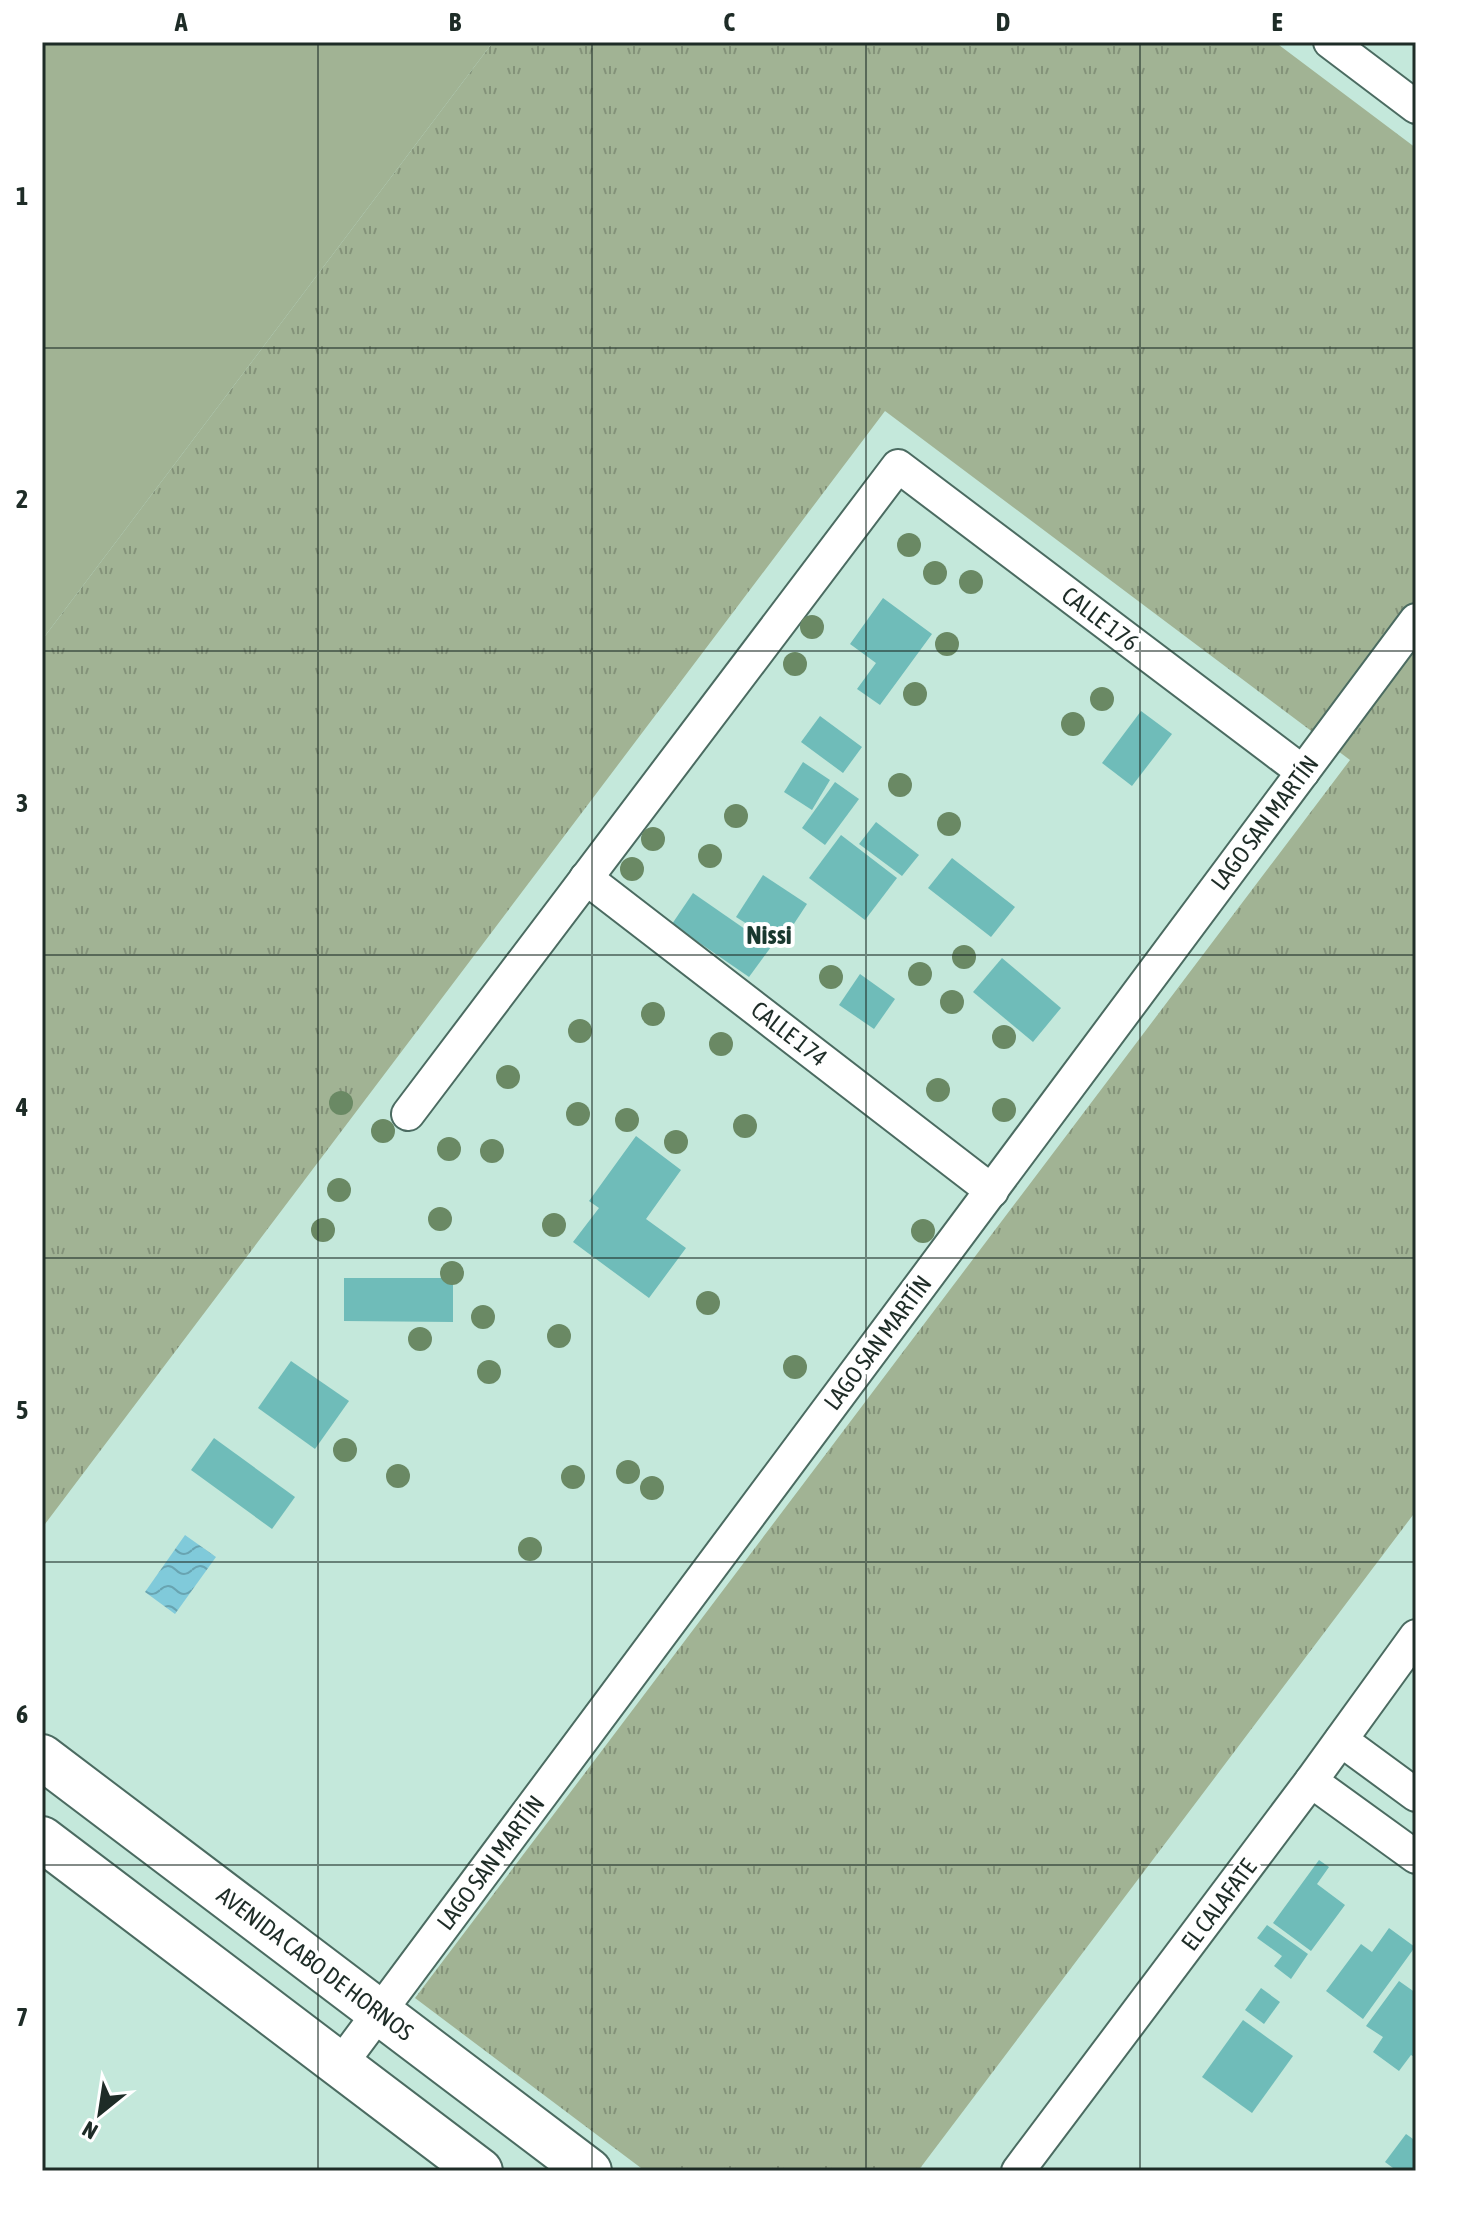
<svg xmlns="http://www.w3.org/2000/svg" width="1458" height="2213" viewBox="0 0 1458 2213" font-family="'Asap Condensed',sans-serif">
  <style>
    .grass { fill: url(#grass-tufts) }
    .park { fill: #a1b394 }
    .water { fill: url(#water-waves) }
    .building { fill: #6fbcb9 }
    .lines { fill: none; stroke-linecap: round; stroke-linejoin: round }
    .street-casing { stroke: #4b6b61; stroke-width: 36 }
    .primary-casing { stroke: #4b6b61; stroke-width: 48 }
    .street { stroke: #fff; stroke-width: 32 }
    .primary { stroke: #fff; stroke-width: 44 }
    .tree { fill: #6a8964 }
    .grid { fill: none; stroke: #1e2c27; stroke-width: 2; stroke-opacity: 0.55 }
    .labels { text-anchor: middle; stroke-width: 8; stroke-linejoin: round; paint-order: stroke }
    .street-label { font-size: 24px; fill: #1e2c27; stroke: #fff }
    .neighbourhood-label { font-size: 26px; font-weight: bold; fill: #19382f; stroke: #fff }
    .neatline { fill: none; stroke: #1e2c27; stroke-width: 3 }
    .grid-label { font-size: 26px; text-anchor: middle; font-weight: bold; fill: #1e2c27 }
  </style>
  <defs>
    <pattern id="grass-tufts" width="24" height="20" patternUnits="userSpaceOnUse" patternTransform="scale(2)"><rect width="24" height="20" fill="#a1b394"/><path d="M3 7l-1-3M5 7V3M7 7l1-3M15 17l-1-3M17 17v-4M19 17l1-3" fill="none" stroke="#839279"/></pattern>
    <pattern id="water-waves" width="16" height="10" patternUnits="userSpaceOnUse" patternTransform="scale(2)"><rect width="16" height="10" fill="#80cada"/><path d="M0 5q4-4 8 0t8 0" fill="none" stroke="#68a4b1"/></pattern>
  </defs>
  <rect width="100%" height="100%" fill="#c4e8db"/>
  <!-- grass -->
  <path class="grass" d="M493 42H1275L1416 148V1511L918 2171H645L415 1998 1350 760 885 411 42 1528V640Z"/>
  <!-- park -->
  <path class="park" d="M42 42H493L42 640Z"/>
  <!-- water -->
  <path class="water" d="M185 1535 216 1557 175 1614 145 1592Z"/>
  <!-- building -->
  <g class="building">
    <path d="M883 598 932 634 880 705 857 689 876 663 850 644Z"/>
    <path d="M1141 711 1172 734 1132 786 1102 763Z"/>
    <path d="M820 716 862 747 843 773 801 742Z"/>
    <path d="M803 762 830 780 812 810 784 792Z"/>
    <path d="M835 782 859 799 825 845 802 828Z"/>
    <path d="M876 822 919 855 902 876 859 844Z"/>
    <path d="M841 835 897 878 865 920 809 878Z"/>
    <path d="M952 858 1015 907 991 937 928 888Z"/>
    <path d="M763 875 807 904 780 945 736 917Z"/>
    <path d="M693 893 771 947 749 977 672 924Z"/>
    <path d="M1002 958 1061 1008 1033 1042 973 992Z"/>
    <path d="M860 974 895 999 874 1029 839 1005Z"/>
    <path d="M636 1136 681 1170 646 1219 686 1248 649 1298 573 1242 599 1208 589 1201Z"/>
    <path d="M344 1278H453V1322L344 1321Z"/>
    <path d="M291 1361 349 1401 315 1449 258 1408Z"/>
    <path d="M214 1438 295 1497 272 1529 191 1470Z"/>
    <path d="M1319 1860 1329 1867 1317 1884 1345 1905 1311 1951 1273 1923Z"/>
    <path d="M1267 1925 1308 1954 1291 1979 1274 1966 1282 1956 1257 1938Z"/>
    <path d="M1389 1928 1415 1947 1363 2019 1326 1991 1361 1944 1372 1952Z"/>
    <path d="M1399 1981 1416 1993V2058L1411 2055 1399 2071 1373 2052 1383 2037 1366 2026Z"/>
    <path d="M1261 1988 1280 2002 1264 2024 1245 2010Z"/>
    <path d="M1243 2020 1293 2056 1252 2113 1202 2077Z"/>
    <path d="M1406 2134 1416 2141V2171H1397L1385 2162Z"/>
  </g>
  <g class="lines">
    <!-- street casing -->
    <g class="street-casing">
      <g id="street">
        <path d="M1330 42 1416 107"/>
        <path d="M586 878 992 1191"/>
        <path d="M408 1114 898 466 1303 772"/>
        <path d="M1341 1740 1416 1795"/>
        <path d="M1311 1781 1416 1857"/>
        <path d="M340 2065 1416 620"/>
        <path d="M1018 2171 1311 1781 1416 1636"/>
      </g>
    </g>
    <!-- primary casing -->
    <g class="primary-casing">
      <g id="primary">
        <path d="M42 1757 589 2171"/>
        <path d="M42 1839 480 2171"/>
      </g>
    </g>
    <!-- street -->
    <use href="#street" class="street"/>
    <!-- primary -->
    <use href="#primary" class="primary"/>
  </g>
  <!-- trees -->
  <g class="tree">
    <circle cx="909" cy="545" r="12"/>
    <circle cx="935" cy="573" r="12"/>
    <circle cx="971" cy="582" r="12"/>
    <circle cx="812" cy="627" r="12"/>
    <circle cx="947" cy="644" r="12"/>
    <circle cx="795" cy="664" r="12"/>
    <circle cx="915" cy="694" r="12"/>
    <circle cx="1102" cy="699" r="12"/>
    <circle cx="1073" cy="724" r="12"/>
    <circle cx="900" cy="785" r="12"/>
    <circle cx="736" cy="816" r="12"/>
    <circle cx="949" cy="824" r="12"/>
    <circle cx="653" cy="839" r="12"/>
    <circle cx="710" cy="856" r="12"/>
    <circle cx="632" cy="869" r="12"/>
    <circle cx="964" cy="957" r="12"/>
    <circle cx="920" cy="974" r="12"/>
    <circle cx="831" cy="977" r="12"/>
    <circle cx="952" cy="1002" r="12"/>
    <circle cx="653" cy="1014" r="12"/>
    <circle cx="580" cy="1031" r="12"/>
    <circle cx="1004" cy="1037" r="12"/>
    <circle cx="721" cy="1044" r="12"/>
    <circle cx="508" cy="1077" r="12"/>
    <circle cx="938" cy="1090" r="12"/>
    <circle cx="341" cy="1103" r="12"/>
    <circle cx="1004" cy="1110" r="12"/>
    <circle cx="578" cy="1114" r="12"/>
    <circle cx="627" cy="1120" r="12"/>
    <circle cx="745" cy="1126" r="12"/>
    <circle cx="383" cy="1131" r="12"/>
    <circle cx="676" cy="1142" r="12"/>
    <circle cx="449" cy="1149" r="12"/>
    <circle cx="492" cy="1151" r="12"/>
    <circle cx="339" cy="1190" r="12"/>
    <circle cx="440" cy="1219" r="12"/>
    <circle cx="554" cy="1225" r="12"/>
    <circle cx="323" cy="1230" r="12"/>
    <circle cx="923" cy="1231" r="12"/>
    <circle cx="452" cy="1273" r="12"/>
    <circle cx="708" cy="1303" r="12"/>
    <circle cx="483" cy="1317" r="12"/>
    <circle cx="559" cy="1336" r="12"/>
    <circle cx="420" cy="1339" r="12"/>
    <circle cx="795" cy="1367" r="12"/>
    <circle cx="489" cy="1372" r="12"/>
    <circle cx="345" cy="1450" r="12"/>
    <circle cx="628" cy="1472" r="12"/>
    <circle cx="398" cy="1476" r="12"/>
    <circle cx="573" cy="1477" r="12"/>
    <circle cx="652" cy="1488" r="12"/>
    <circle cx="530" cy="1549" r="12"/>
  </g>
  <!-- grid -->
  <path class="grid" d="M318 42V2171M592 42V2171M866 42V2171M1140 42V2171M42 348H1416M42 651H1416M42 955H1416M42 1258H1416M42 1562H1416M42 1865H1416"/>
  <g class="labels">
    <!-- street labels -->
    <g class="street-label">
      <text transform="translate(1100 619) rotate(37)" y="8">CALLE 176</text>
      <text transform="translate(1265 823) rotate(-53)" y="8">LAGO SAN MARTÍN</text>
      <text transform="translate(789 1034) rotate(38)" y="8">CALLE 174</text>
      <text transform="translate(878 1343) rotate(-53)" y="8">LAGO SAN MARTÍN</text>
      <text transform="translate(491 1863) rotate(-53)" y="8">LAGO SAN MARTÍN</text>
      <text transform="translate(1219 1905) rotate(-53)" y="8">EL CALAFATE</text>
      <text transform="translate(315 1964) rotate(37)" y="8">AVENIDA CABO DE HORNOS</text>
    </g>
    <!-- neighbourhood labels -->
    <g class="neighbourhood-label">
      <text x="769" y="944">Nissi</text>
    </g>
  </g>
  <!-- border -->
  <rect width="1458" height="2213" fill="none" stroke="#ffffff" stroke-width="88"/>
  <!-- north arrow -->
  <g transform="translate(100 2113) rotate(210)" stroke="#ffffff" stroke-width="6" paint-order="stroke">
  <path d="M0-6L14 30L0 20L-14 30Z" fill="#1e2c27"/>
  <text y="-12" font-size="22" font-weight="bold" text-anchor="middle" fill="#1e2c27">N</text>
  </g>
  <rect x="44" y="44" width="1370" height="2125" class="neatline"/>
  <g class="grid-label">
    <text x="181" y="31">A</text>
    <text x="455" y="31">B</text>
    <text x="729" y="31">C</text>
    <text x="1003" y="31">D</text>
    <text x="1277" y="31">E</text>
    <text x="22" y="205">1</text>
    <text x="22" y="508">2</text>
    <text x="22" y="812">3</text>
    <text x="22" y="1116">4</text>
    <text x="22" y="1419">5</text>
    <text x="22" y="1723">6</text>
    <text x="22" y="2026">7</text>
  </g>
</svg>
